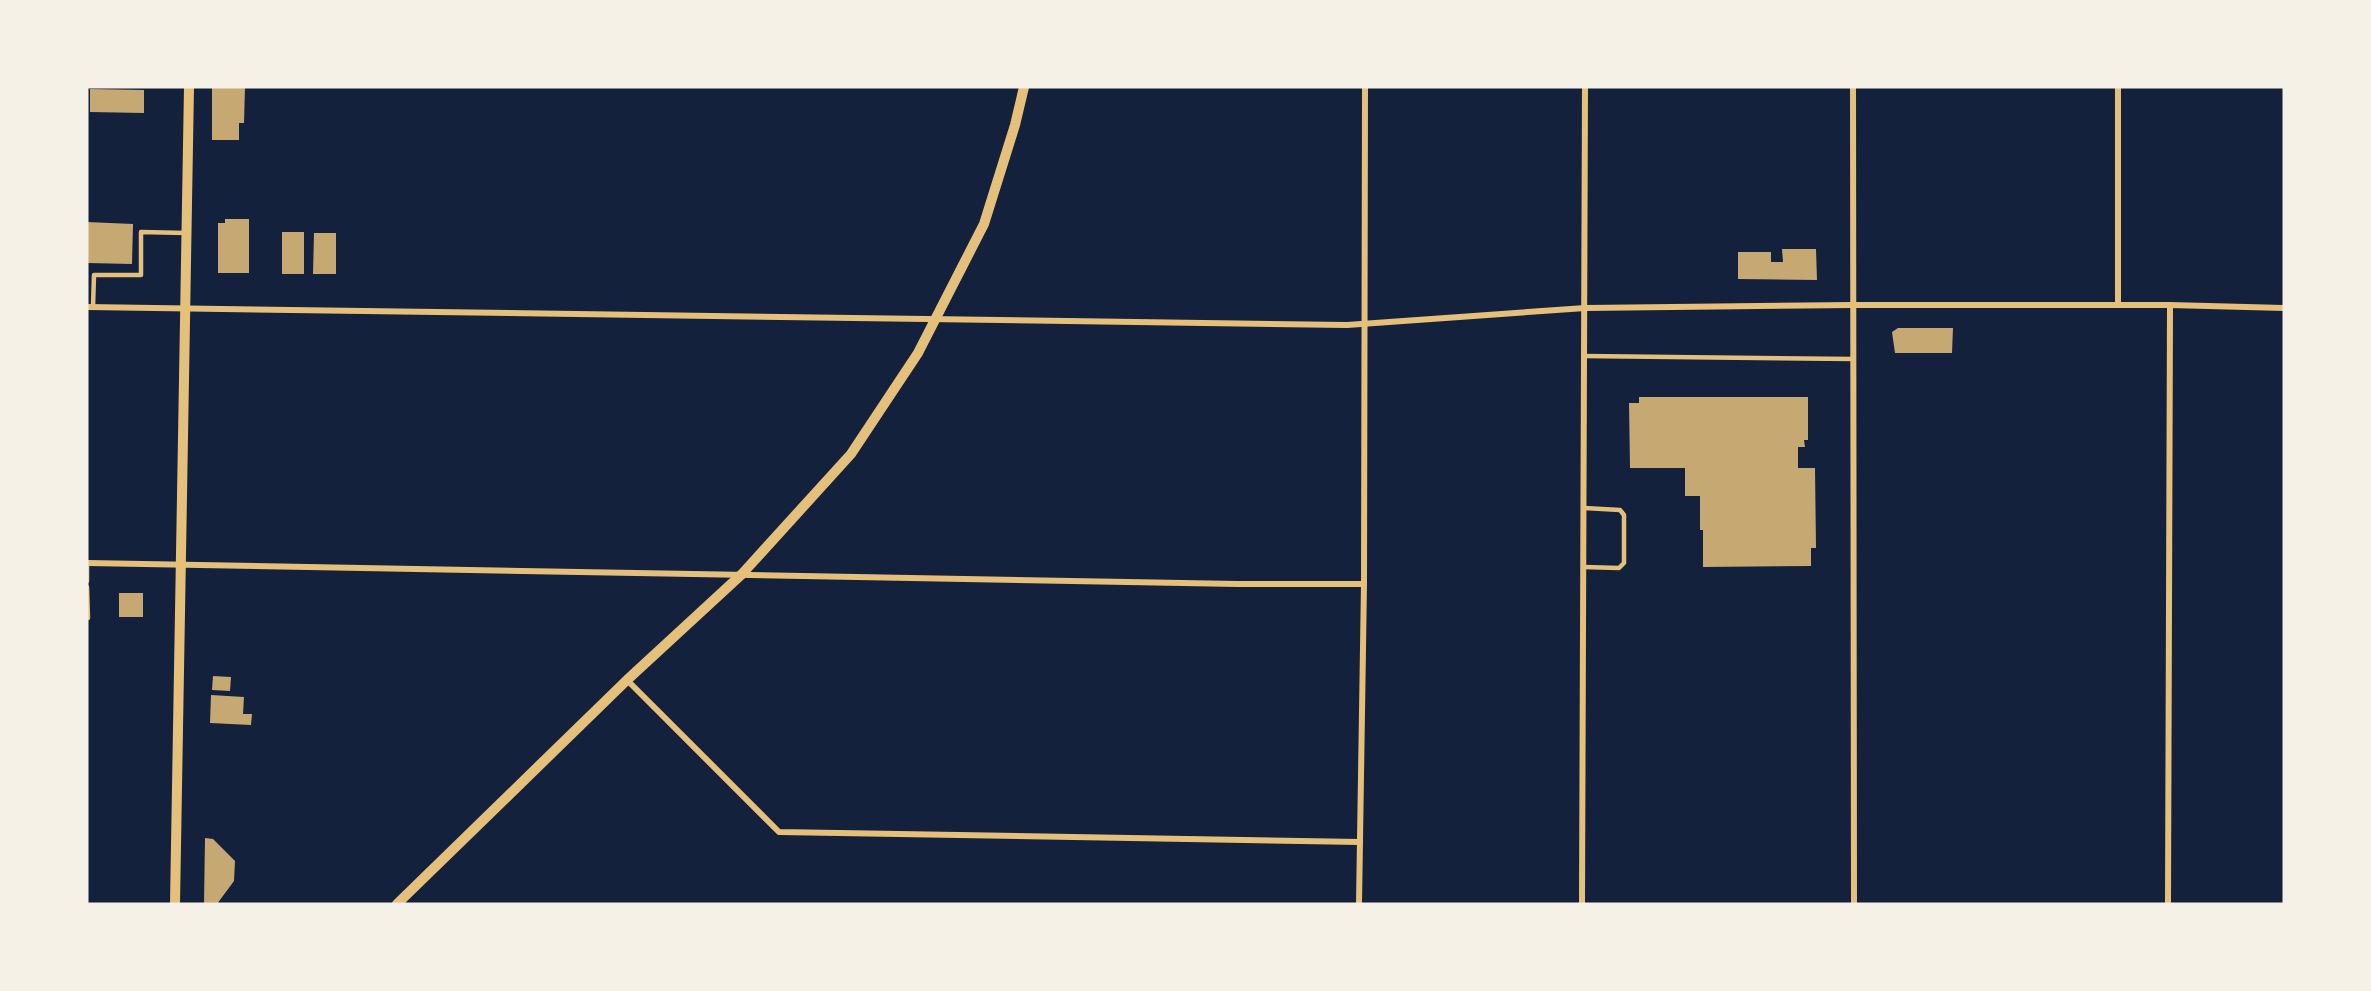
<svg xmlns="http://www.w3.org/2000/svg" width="2371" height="991" viewBox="0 0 2371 991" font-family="'Open Sans',sans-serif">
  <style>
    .building { fill: #c6a872 }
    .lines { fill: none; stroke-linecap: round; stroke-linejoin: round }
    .service { stroke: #e5c07b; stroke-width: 4.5 }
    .minor { stroke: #e5c07b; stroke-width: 6 }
    .tertiary { stroke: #e5c07b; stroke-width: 10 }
  </style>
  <rect width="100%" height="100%" fill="#14213d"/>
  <!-- building -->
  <g class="building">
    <path d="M212 87H245L244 123H239V140H212Z"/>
    <path d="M90 89 144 90V113L90 112Z"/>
    <path d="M225 219H249V273H218V223H225Z"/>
    <path d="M87 222 133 224 132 264 87 263Z"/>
    <rect x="282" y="232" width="22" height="42"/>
    <path d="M314 233H336V274H313Z"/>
    <path d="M1782 249H1816L1817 280 1738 279V252H1771V262H1783Z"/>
    <path d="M1898 328H1953L1952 353H1895L1892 332Z"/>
    <path d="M1639 397H1808V440H1804L1805 447H1798V468H1815L1816 548H1811V566L1703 567V530H1700V496H1685V468H1630L1629 403H1639Z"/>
    <rect x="119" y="593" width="24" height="24"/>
    <path d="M213 676 231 677 230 691 212 690Z"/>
    <path d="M211 695 244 697 243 714H252L251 725 210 723Z"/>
    <path d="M205 838 213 839 235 861 234 881 217 904H204Z"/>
  </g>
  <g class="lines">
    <!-- service -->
    <g class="service">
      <path d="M93 307 94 275H141V232L186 233"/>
      <path d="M1584 356 1853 359"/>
      <path d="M1584 567 1619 568 1624 563V515L1620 510 1584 508"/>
      <path d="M87 581V563"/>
      <path d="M87 587 88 618"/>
    </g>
    <!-- minor -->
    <g class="minor">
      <path d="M1853 87 1854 904"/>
      <path d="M2118 305V87"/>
      <path d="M87 307 1347 325 1585 308 1853 305H2170L2284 308"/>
      <path d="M87 563 1238 584H1364"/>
      <path d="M627 680 779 832 1360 842"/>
      <path d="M1359 904 1364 584 1365 87"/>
      <path d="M1582 904 1585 87"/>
      <path d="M2168 904 2170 305"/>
    </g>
    <!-- tertiary -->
    <g class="tertiary">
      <path d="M175 904 189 87"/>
      <path d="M397 904 627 680 742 574 851 454 918 353 984 224 1015 125 1024 87"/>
    </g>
  </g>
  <!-- border -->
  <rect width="2371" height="991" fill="none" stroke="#f6f1e7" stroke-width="177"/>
</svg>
